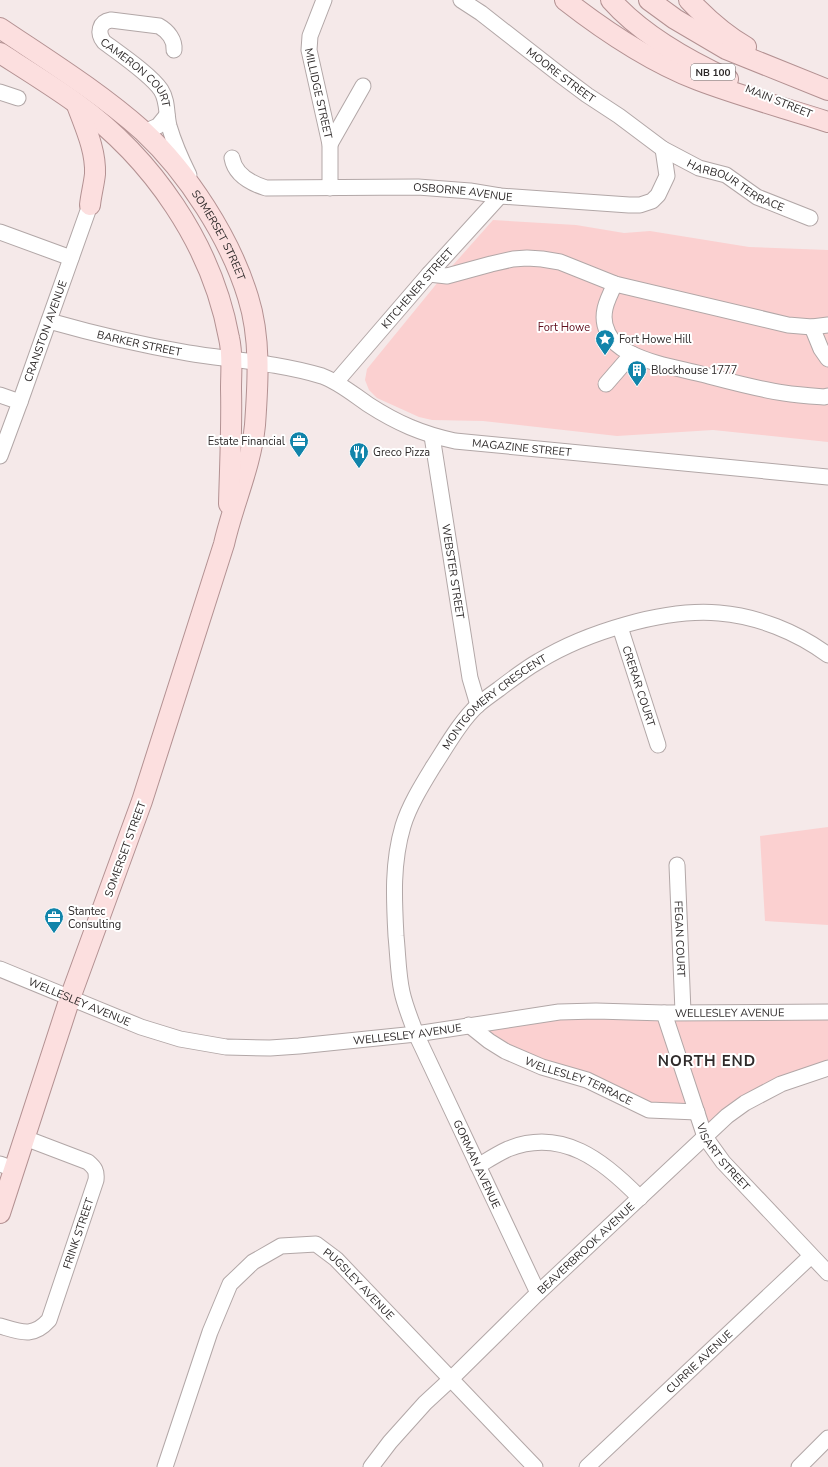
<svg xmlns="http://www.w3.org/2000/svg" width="828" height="1467" viewBox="0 0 828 1467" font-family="'Nunito Sans',sans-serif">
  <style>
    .green { fill: #fbd0d0 }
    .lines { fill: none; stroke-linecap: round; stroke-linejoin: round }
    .minor-casing { stroke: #b2a7a7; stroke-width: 17 }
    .major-casing { stroke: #b39192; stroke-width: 22 }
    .minor { stroke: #fff; stroke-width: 15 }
    .major { stroke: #fcdfdf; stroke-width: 20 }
    .labels { text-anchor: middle; stroke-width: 4; stroke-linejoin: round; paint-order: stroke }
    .shield { fill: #fff; stroke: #6d6a6a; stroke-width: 1 }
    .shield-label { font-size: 10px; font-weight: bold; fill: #2e2a2a }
    .street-label { font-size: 11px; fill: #2e2a2a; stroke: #fff }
    .park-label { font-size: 11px; fill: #600d1c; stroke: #fff }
    .poi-label { font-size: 11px; fill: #2e2a2a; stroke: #fff; text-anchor: start }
    .district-label { font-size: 15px; font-weight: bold; letter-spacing: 1px; fill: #2e2a2a; stroke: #fff }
  </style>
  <rect width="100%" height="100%" fill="#f5e9e9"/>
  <!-- green -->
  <g class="green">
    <path d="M493 220 576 225 624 233 650 231 749 247 828 250V442L713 430 617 436 483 421 432 420 419 417 377 398 369 390 365 380 367 369 438 282Z"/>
    <path d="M828 827V925L765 921 760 836Z"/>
    <path d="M559 1012H828V1068L781 1084 705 1137 697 1112H670L542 1067 469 1025Z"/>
  </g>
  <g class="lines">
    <!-- minor casing -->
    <g class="minor-casing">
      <g id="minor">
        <path id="s1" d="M324 0 310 36 309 50 330 144V188"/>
        <path id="s2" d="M461 0 481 13 559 74 587 95 619 116 663 149 699 168 726 175 757 197 810 218"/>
        <path id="s3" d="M174 50C175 40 168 31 159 26L111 20C99 22 97 33 104 42 120 54 151 75 161 90 168 101 166 114 169 126 174 143 181 159 189 175"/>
        <path d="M0 92 18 98"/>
        <path d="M144 132 158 126 167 115"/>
        <path d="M330 144 363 86"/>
        <path id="s4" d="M232 158C235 175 250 183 266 188L418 187 470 191 500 196 629 205H640L652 201 658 195 667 176 663 149"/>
        <path d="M0 232 71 258"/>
        <path d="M429 274 447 276 491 264 513 259 527 258 542 259 560 262 615 284 788 325 812 327 828 325"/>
        <path d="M615 284C607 300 599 316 608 333 612 342 622 349 630 353 652 364 677 368 701 374 728 381 756 389 784 393 797 395 811 396 824 397L828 396"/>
        <path id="s5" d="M49 321C95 334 141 345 188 353 232 360 279 363 322 376 339 382 354 395 369 405 397 423 422 434 455 441L828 477"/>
        <path d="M812 327 821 349 828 359"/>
        <path id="s6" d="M336 382 429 274 500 196"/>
        <path d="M606 384 632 354"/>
        <path d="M0 395 20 402"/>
        <path id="s7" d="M432 436 470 678 478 705"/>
        <path id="s8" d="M0 456 20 402 90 205"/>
        <path id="s9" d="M620 627 658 745"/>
        <path id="s10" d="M677 865 683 1012"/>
        <path id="s11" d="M0 969 141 1027 180 1039 226 1047 270 1048 299 1046 416 1034 559 1012 596 1011 664 1013 828 1012"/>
        <path id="s12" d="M664 1013 705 1137 723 1162 828 1273"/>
        <path id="s13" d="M469 1025 489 1041 505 1051 542 1067 587 1080 649 1110 697 1112"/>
        <path d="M0 1164 14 1169"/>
        <path d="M478 1166C488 1160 497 1154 508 1149 562 1127 604 1161 640 1198"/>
        <path id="s14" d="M538 1293 416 1034C411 1020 405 1006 402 992 398 974 398 955 396 936 394 899 392 863 403 826 409 806 422 785 433 767 446 747 461 720 479 704 485 699 492 694 499 689 512 679 525 669 539 661 585 633 664 608 719 613 757 616 797 632 828 655"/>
        <path id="s15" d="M0 1326C21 1332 33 1338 49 1320L96 1180C97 1171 95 1168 88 1162L25 1138"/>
        <path id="s16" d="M165 1467 210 1332 230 1284 253 1262 281 1246 316 1244 336 1259 535 1467"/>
        <path id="s17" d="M371 1467 390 1442 425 1403 451 1379 538 1293 727 1116 745 1103 781 1084 828 1068"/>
        <path id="s18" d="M587 1467 811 1256"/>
        <path d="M799 1467 828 1438"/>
      </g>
    </g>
    <!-- major casing -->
    <g class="major-casing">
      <g id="major">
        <path d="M565 0C606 32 649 61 698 80 740 96 785 108 828 122"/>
        <path d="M611 0C641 34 687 60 728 79"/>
        <path d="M649 0 675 19 726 49 828 90"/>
        <path d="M689 0C706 18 725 35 746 47"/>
        <path id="s19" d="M0 28C49 61 99 92 143 131 188 173 230 238 248 297 261 338 258 383 255 425 251 466 233 504 224 544L142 801 70 998 0 1213"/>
        <path d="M0 53C25 69 51 85 76 103 152 158 212 244 229 338 233 354 231 372 231 389 232 427 230 465 229 504"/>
        <path d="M77 105C85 127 96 150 95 174 94 184 91 195 90 205"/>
      </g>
    </g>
    <!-- minor -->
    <use href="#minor" class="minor"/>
    <!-- major -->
    <use href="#major" class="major"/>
  </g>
  <!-- icons -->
  <defs>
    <g id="sight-pin" transform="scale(1)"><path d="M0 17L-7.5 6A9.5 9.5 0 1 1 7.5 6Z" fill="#1184aa" stroke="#fff"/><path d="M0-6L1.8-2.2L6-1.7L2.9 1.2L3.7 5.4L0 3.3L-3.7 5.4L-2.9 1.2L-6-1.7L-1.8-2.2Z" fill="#fff"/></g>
    <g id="building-pin" transform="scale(1)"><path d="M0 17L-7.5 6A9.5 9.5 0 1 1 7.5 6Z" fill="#1184aa" stroke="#fff"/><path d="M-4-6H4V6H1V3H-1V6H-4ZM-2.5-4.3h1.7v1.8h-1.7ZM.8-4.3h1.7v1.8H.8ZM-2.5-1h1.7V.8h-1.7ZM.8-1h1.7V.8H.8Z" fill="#fff"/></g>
    <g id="office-pin" transform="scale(1)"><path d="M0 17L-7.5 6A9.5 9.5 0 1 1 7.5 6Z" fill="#1184aa" stroke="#fff"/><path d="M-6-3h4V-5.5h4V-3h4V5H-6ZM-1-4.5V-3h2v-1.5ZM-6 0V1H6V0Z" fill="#fff"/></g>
    <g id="restaurant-pin" transform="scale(1)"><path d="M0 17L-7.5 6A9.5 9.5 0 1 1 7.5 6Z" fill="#1184aa" stroke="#fff"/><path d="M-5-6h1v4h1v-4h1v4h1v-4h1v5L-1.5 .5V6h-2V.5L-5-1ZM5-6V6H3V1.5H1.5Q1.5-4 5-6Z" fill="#fff"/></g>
  </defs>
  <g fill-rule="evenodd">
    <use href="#sight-pin" x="605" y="339"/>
    <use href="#building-pin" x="637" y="370"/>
    <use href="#office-pin" x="299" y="441"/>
    <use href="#restaurant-pin" x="359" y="452"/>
    <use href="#office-pin" x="54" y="917"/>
  </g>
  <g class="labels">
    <!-- shield labels -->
    <rect class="shield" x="691" y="64" width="44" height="16" rx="3"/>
    <g class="shield-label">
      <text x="713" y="76">NB 100</text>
    </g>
    <!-- street labels -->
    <g class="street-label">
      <text dy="4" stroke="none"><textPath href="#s3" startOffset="152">CAMERON COURT</textPath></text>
      <text dy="4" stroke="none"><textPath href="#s2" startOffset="125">MOORE STREET</textPath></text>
      <text dy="4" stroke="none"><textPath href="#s1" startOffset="97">MILLIDGE STREET</textPath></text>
      <text transform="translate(779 101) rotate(22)" y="4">MAIN STREET</text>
      <text dy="4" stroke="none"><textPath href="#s2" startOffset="333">HARBOUR TERRACE</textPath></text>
      <text dy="4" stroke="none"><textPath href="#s4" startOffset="245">OSBORNE AVENUE</textPath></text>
      <text dy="4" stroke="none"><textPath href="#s19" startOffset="306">SOMERSET STREET</textPath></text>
      <text dy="4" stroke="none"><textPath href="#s6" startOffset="124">KITCHENER STREET</textPath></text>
      <text dy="4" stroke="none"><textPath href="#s8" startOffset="133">CRANSTON AVENUE</textPath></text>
      <text dy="4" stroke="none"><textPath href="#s5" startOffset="93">BARKER STREET</textPath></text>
      <text dy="4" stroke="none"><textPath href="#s5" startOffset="495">MAGAZINE STREET</textPath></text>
      <text dy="4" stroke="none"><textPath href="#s7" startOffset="137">WEBSTER STREET</textPath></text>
      <text dy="4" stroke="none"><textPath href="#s9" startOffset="62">CRERAR COURT</textPath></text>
      <text dy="4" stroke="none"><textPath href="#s14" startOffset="655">MONTGOMERY CRESCENT</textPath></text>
      <text transform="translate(125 849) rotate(-70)" y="4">SOMERSET STREET</text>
      <text dy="4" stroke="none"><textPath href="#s10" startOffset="74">FEGAN COURT</textPath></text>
      <text dy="4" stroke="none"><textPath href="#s11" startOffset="86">WELLESLEY AVENUE</textPath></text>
      <text dy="4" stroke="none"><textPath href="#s11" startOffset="746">WELLESLEY AVENUE</textPath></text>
      <text dy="4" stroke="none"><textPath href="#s11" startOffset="422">WELLESLEY AVENUE</textPath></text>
      <text dy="4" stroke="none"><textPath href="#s13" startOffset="124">WELLESLEY TERRACE</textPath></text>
      <text dy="4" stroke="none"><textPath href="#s12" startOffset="157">VISART STREET</textPath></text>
      <text transform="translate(477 1164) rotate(65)" y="4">GORMAN AVENUE</text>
      <text dy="4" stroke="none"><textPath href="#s15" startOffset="145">FRINK STREET</textPath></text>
      <text dy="4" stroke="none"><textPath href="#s17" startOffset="307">BEAVERBROOK AVENUE</textPath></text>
      <text dy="4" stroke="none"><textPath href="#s16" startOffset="352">PUGSLEY AVENUE</textPath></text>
      <text dy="4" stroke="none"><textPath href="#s18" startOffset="154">CURRIE AVENUE</textPath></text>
    </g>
    <!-- park labels -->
    <g class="park-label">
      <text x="564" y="331">Fort Howe</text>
    </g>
    <!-- poi labels -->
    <g class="poi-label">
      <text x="619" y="343">Fort Howe Hill</text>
      <text x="651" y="374">Blockhouse 1777</text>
      <text x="285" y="445" text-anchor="end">Estate Financial</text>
      <text x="373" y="456">Greco Pizza</text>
      <text x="68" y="915">Stantec<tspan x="68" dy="13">Consulting</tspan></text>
    </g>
    <!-- district labels -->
    <g class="district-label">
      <text x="707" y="1066">NORTH END</text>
    </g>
  </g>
</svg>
